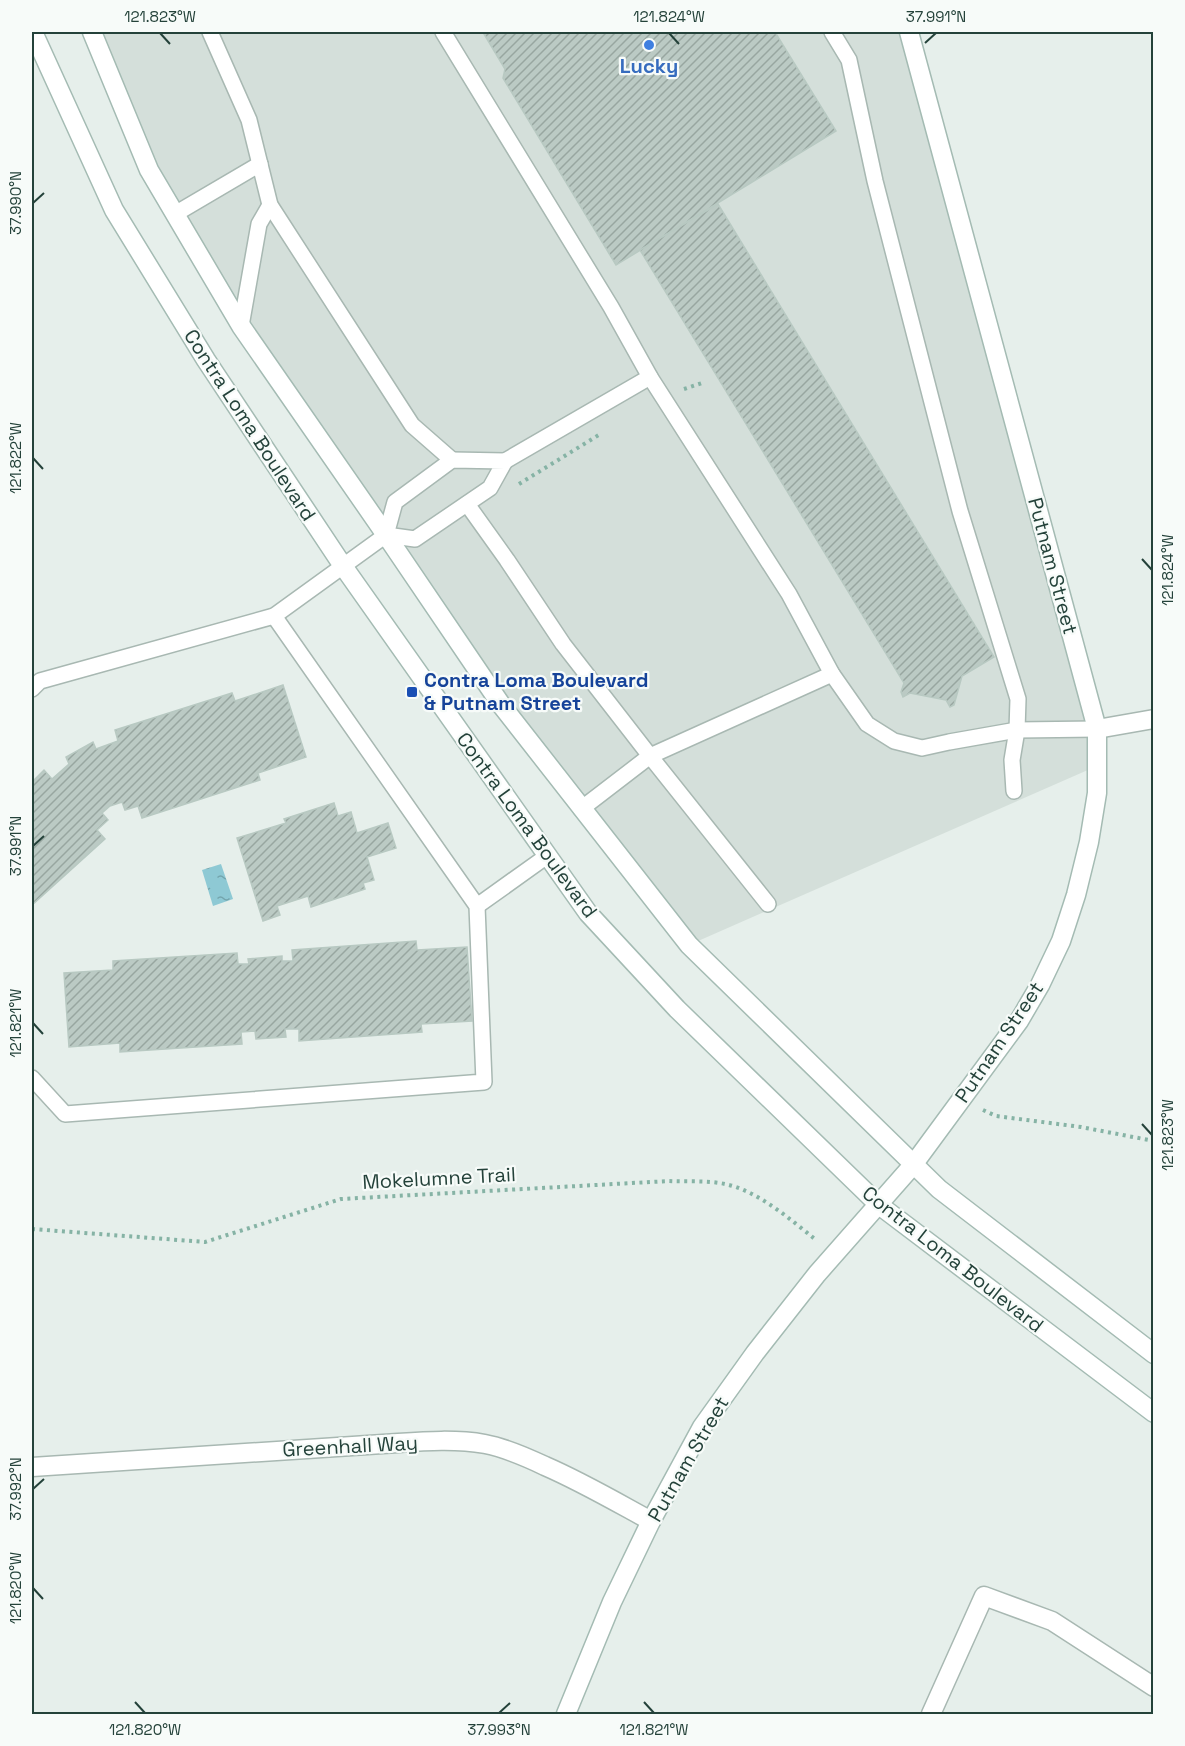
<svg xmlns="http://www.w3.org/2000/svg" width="1185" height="1746" viewBox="0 0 1185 1746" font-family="'Space Grotesk',sans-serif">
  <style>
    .built { fill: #d4dfda }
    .water { fill: url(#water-ripples) }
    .building { fill: url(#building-hatch); stroke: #b8c9c2; stroke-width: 1.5 }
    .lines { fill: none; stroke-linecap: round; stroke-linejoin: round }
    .lane-casing { stroke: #a8b8b2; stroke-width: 18 }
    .street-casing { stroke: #a8b8b2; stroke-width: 21 }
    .secondary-casing { stroke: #a4bbb3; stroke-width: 21 }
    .path { stroke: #86b3a5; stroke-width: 4; stroke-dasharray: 3 4.5; stroke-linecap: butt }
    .lane { stroke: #fff; stroke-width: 15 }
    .street { stroke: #fff; stroke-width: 18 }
    .secondary { stroke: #fff; stroke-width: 18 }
    .ticks { fill: none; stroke: #24423a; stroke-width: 2 }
    .shop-dot { fill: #3f7fe0; stroke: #f7fbf9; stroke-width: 2 }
    .transit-dot { fill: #1a4fb4; stroke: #f7fbf9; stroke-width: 2 }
    .labels { text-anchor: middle; stroke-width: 4.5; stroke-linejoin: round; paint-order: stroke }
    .shop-label { font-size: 20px; font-weight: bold; fill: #366cbe; stroke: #f7fbf9 }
    .street-label { font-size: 20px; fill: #24423a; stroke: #f7fbf9 }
    .transit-label { font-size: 20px; font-weight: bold; fill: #164399; stroke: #f7fbf9; text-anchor: start }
    .neatline { fill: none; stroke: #24423a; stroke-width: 2 }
    .ticks-label { font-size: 15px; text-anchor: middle; fill: #24423a }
  </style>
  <defs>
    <pattern id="water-ripples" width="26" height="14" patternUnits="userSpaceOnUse" patternTransform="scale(1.5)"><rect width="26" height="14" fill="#8ec9d4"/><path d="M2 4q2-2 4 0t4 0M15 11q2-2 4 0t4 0" fill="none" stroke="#74a5ad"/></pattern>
    <pattern id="building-hatch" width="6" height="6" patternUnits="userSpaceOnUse" patternTransform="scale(1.5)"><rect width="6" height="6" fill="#bbcac4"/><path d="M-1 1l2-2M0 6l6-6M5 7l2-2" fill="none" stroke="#98a6a0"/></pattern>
  </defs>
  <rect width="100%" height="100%" fill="#e6efeb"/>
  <!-- built -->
  <path class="built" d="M92 32H909L1097 729V766L689 945 602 836 241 326 145 160Z"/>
  <!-- water -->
  <path class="water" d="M221 864 233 899 213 906 202 870Z"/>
  <!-- building -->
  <g class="building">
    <path d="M489 32H775L836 131 616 265 503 78 505 69 484 34Z"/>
    <path d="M718 204 994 657 962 676 954 705 950 707 946 700 910 693 903 697 901 692 904 683 640 250Z"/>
    <path d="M283 685 306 757 258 773 260 780 142 818 138 806 125 810 122 802 110 806 102 813 108 820 97 830 105 839 32 905V782L44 770 52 779 69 764 66 757 93 742 96 749 118 741 115 730 232 693 235 701Z"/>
    <path d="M334 803 338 816 351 812 357 833 388 823 396 848 367 857 374 880 363 883 365 889 311 907 308 896 277 906 280 915 263 921 237 838 286 823 284 819Z"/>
    <path d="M416 941 417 950 467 947 472 1021 421 1024 422 1032 299 1041V1029H285L286 1037 256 1039 255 1031 241 1032 242 1044 120 1052V1043L69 1047 64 973 113 970V961L237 953 238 964H249L248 959 282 956V961H293L292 950Z"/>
  </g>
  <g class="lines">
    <!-- lane casing -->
    <g class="lane-casing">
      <g id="lane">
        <path d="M210 32 249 120 270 205 412 425 452 460"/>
        <path d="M443 32 611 307 650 377 789 594 832 674 867 724 894 741 922 748 949 742 1017 730 1097 729"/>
        <path d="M832 32 849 60 875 181 960 511 1018 699 1017 730 1012 760 1014 791"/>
        <path d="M175 214 260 164"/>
        <path d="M241 326 259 224 270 205"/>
        <path d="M505 461 650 377"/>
        <path d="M467 504 507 560 563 644 650 756 768 904"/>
        <path d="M32 689 40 681 274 616 386 535 395 502 452 460 505 461 490 488 415 539 386 535"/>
        <path d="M581 809 650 756 832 674"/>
        <path d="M477 906 547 856"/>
        <path d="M32 1078 65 1114 484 1082 477 906 274 616"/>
      </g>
    </g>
    <!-- street casing -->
    <g class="street-casing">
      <g id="street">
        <path d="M1097 729 1154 719"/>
        <path d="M32 1467 398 1443C427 1441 456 1439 485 1444 506 1448 526 1457 545 1466 582 1482 616 1502 651 1521"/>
        <path d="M931 1714 984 1596 1052 1621 1154 1687"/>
      </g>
    </g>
    <!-- secondary casing -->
    <g class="secondary-casing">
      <g id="secondary">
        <path d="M33 32 114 210 206 360 343 566 588 913 677 1009 879 1205 1154 1413"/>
        <path d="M92 32 149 170 241 326 386 535 502 706 689 945 939 1189 1154 1354"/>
        <path d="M566 1714 612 1602 651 1521 702 1427 755 1353 817 1274 913 1165 1019 1021 1040 985 1061 941 1076 895 1089 842 1097 793V729L909 32"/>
      </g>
    </g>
    <!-- path -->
    <g class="path">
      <path d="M684 389 705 382"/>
      <path d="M519 484 602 433"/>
      <path d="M983 1110 996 1116 1081 1127 1154 1141"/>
      <path d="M32 1229 205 1242 341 1199 669 1181C687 1182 707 1180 725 1184 758 1191 790 1219 816 1240"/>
    </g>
    <!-- lane -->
    <use href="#lane" class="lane"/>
    <!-- street -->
    <use href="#street" class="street"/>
    <!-- secondary -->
    <use href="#secondary" class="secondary"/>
  </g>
  <!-- ticks -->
  <path class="ticks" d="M160 33 170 44M669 33 679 44M925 43 936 33M33 203 44 193M33 458 43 469M1142 559 1152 570M33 846 44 836M33 1023 43 1034M1142 1124 1152 1135M33 1489 44 1479M33 1588 43 1599M135 1702 145 1713M644 1702 654 1713M499 1713 510 1703"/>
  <!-- markers -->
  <circle class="shop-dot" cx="649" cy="45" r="6"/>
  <rect class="transit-dot" x="406" y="686" width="12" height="12" rx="3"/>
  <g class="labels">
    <!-- shop labels -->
    <g class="shop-label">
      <text x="649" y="73">Lucky</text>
    </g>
    <!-- street labels -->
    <g class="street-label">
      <text transform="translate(250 425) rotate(57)" y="7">Contra Loma Boulevard</text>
      <text transform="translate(1053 566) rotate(75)" y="7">Putnam Street</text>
      <text transform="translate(527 825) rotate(54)" y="7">Contra Loma Boulevard</text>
      <text transform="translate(999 1042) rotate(-56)" y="7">Putnam Street</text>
      <text transform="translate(439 1178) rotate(-3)" y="7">Mokelumne Trail</text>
      <text transform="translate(953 1259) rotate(38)" y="7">Contra Loma Boulevard</text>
      <text transform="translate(350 1446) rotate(-3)" y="7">Greenhall Way</text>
      <text transform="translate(688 1459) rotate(-60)" y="7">Putnam Street</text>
    </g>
    <!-- transit labels -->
    <g class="transit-label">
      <text x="424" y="687">Contra Loma Boulevard<tspan x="424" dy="23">&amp; Putnam Street</tspan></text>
    </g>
  </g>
  <!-- border -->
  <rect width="1185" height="1746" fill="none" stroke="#f7fbf9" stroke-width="66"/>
  <rect x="33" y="33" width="1119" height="1680" class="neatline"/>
  <g class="ticks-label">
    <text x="160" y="22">121.823°W</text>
    <text x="669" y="22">121.824°W</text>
    <text x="936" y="22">37.991°N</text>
    <text transform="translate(16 203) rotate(-90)" y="5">37.990°N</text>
    <text transform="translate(16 458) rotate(-90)" y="5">121.822°W</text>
    <text transform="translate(1168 570) rotate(-90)" y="5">121.824°W</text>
    <text transform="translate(16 846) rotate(-90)" y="5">37.991°N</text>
    <text transform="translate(16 1023) rotate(-90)" y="5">121.821°W</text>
    <text transform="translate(1168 1135) rotate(-90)" y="5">121.823°W</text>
    <text transform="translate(16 1489) rotate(-90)" y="5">37.992°N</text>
    <text transform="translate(16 1588) rotate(-90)" y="5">121.820°W</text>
    <text x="145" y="1735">121.820°W</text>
    <text x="499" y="1735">37.993°N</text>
    <text x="654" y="1735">121.821°W</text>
  </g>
</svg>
